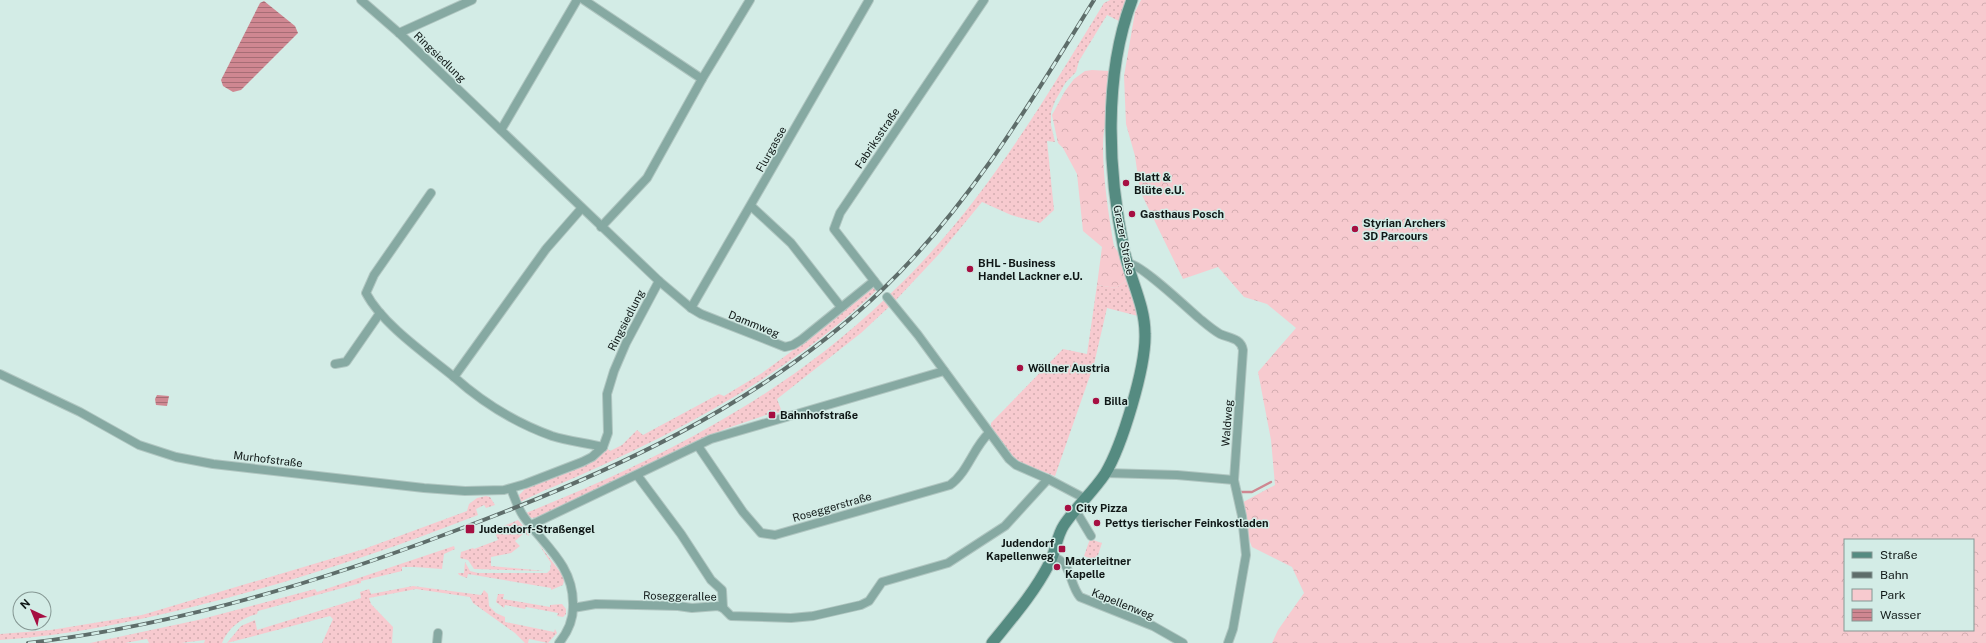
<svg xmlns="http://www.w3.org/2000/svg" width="1986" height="643" viewBox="0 0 1986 643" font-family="'Public Sans',sans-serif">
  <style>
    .green { fill: url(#green-dots) }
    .forest { fill: url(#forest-crowns); fill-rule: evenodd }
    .water { fill: url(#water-rules) }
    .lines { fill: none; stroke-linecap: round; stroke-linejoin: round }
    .stream { stroke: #cf8791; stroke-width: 2.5 }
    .minor-casing { stroke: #b0c6c1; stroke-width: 10 }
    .secondary-casing { stroke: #b0c6c1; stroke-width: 13 }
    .minor { stroke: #86a9a2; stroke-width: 8 }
    .secondary { stroke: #558b81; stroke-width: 11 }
    .rail-casing { stroke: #5e6d6a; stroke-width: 4 }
    .rail { stroke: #d3ece6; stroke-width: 2.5; stroke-dasharray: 8; stroke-linecap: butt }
    .poi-dot { fill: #a60f42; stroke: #d3ece6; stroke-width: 1.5 }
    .labels { text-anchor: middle; stroke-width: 3; stroke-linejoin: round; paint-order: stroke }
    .street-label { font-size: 11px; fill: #0f1716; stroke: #d3ece6 }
    .poi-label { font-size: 11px; font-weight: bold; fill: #0f1716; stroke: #d3ece6; text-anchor: start }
  </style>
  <defs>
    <pattern id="green-dots" width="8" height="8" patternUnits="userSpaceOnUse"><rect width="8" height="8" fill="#f7cacf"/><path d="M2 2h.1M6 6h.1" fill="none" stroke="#d3adb1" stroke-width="1.8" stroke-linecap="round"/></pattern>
    <pattern id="forest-crowns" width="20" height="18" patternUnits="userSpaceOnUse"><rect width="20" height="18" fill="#f7cacf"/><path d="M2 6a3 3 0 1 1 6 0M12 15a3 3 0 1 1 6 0" fill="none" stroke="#d3adb1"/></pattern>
    <pattern id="water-rules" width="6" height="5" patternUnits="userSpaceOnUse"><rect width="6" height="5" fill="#cf8791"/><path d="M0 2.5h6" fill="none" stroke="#a66d75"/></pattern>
  </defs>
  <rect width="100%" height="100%" fill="#d3ece6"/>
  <!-- green -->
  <g class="green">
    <path d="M1110 0H1127L1119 21 1107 15 1079 61 1076 72 1066 82 1055 101 1051 112V125L1055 142 1047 141 1054 210 1040 223 1011 215 982 202 940 253 895 301 889 295C978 212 1041 106 1104 3Z"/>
    <path d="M1127 280 1138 316 1107 308 1094 364 1055 476 1017 462 991 427V423L1063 349 1087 354 1097 285 1116 288Z"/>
    <path d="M874 286 878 289C786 377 670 437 553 487 542 491 531 497 520 502L519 495 525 489 590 462 608 449 610 451 622 445 637 430 643 435 719 394 724 396 762 373 788 354Z"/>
    <path d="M886 298 890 306 861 333 777 399 782 412 766 415 725 429 540 517 531 518 526 513C657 461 783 397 886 298Z"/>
    <path d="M486 496 490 497 495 505 486 508 484 505 476 509 478 515C386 551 292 582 196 606 131 622 67 636 0 640V634L51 630 142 615 364 549 467 511 469 504 477 498Z"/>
    <path d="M518 520 529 533V536L524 533 515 541 520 546 511 553 491 557V566L545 571 474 569 468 560 460 558 461 552 473 548 474 549 498 540 494 530Z"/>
    <path d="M1090 539 1102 543 1096 561 1084 556Z"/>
    <path d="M538 543 561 573 564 580 563 585 551 590V588L468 574 467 578 459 575 458 573H464L465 562 470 571 478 573H547L550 570 551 563Z"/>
    <path d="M454 546 455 549 444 554 442 569 414 567H402V571L361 581V583L258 611 257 614C241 618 228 628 222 643H204L205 640 181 643H149L147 639 125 643H90L198 620 315 589 317 592Z"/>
    <path d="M413 586 481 595 484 590 488 594 489 606 496 613 505 617V622L554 632 555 629 557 633 548 643 529 639 528 643H525L515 633 473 603 470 597 416 589 369 598 371 604 393 627 392 643H322L333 619 330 616 227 643 241 626 255 620 257 630 361 598 360 592 369 589 371 594Z"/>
    <path d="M498 594H504L503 599 550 607V605L562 604 566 609V614L563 617 557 616 558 613 526 607 525 609 505 605 504 608 496 602Z"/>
  </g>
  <!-- forest -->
  <g class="forest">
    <path d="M1141 0H1986V643H1272L1278 630 1304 593 1292 567 1252 547 1236 506 1275 485 1271 440 1258 372 1296 328 1267 304 1244 297 1218 267 1183 279 1140 191 1135 156 1126 124 1124 76 1135 12ZM1845 540H1973V630H1845Z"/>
    <path d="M1092 70 1110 71 1108 116C1096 139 1109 218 1114 246L1120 255 1127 280 1116 288 1097 285 1102 247 1083 231 1077 174 1063 148 1058 143 1052 115 1065 91 1074 79 1085 71Z"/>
  </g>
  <!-- water -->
  <g class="water">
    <path d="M264 1 295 26 298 33 241 90 233 92 223 86 221 80 260 3Z"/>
    <path d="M157 395 169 396 167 406 156 405 155 399Z"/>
  </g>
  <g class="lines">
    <!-- stream -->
    <path class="stream" d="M1238 492H1252L1271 482"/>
    <!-- minor casing -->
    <g class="minor-casing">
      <g id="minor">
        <path d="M584 0 702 79 647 178 601 227"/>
        <path d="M399 33 472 0"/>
        <path d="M702 79 750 0"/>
        <path d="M501 130 577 0"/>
        <path d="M431 193 374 275 366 293C382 324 427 355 454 377"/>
        <path d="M751 206 791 243 841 307"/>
        <path d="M581 209 546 249 454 377C482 402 516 423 552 436 567 441 587 443 603 447"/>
        <path d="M1127 263C1139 262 1188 309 1200 319 1206 324 1213 330 1220 334 1229 338 1241 338 1243 350L1234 480 1242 516 1246 555 1233 629 1228 643"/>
        <path d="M659 281 691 308 701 314 785 347 793 345 801 340 874 281"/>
        <path d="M879 287 834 229 840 213 984 0"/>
        <path d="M887 297 918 335 1009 459 1016 465 1048 479 1086 499"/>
        <path d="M691 308 869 0"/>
        <path d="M335 364 346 362 380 313"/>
        <path d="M0 374 80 412 139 445 176 457 213 464 424 488 465 491 504 490 525 484 582 462 592 457 603 447 608 433 607 394 614 371 626 343 659 281 399 33 361 0"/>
        <path d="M698 446 743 512 761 533 775 535 950 485C968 472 973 448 989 433"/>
        <path d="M1105 473 1177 475 1234 480"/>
        <path d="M637 475 681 534 711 580 722 590 723 608"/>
        <path d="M511 489C515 498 518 509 524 517 544 545 573 565 573 603 574 618 568 632 559 643"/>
        <path d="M1076 511 1091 536"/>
        <path d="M531 525 711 439 944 371"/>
        <path d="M1053 557C1072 562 1069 584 1080 597L1153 626 1183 643"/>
        <path d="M573 608 596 604 678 606 692 608 718 606 723 608 731 616 791 618 813 616 861 605 869 601 882 582 948 563 1005 526 1048 479"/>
        <path d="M437 643 438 633"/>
      </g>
    </g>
    <!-- secondary casing -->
    <g class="secondary-casing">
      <path id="secondary" d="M992 643C1013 617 1034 593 1049 564 1056 552 1056 537 1064 525 1076 507 1093 492 1105 474 1122 446 1146 367 1145 334 1145 305 1130 279 1124 250 1108 172 1103 76 1132 0"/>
    </g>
    <!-- minor -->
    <use href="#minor" class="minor"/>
    <!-- secondary -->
    <use href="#secondary" class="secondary"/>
    <!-- rail casing -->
    <g class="rail-casing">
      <path id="rail" d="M28 643C172 626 314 584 449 533 606 475 761 406 883 289 970 205 1031 102 1094 0"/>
    </g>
    <!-- rail -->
    <use href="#rail" class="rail"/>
  </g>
  <!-- markers -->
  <g class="poi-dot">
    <circle cx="1126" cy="183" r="4"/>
    <circle cx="1132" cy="214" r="4"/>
    <circle cx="1355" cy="229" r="4"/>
    <circle cx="970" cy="269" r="4"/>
    <circle cx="1020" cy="368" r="4"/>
    <circle cx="1096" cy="401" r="4"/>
    <rect x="768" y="411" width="8" height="8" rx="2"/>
    <circle cx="1068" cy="508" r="4"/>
    <circle cx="1097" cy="523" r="4"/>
    <rect x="465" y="524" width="10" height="10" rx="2"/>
    <rect x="1058" y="545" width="8" height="8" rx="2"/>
    <circle cx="1057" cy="567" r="4"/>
  </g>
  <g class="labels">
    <!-- street labels -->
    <g class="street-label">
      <text transform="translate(440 57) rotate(44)" y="4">Ringsiedlung</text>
      <text transform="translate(877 138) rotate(-56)" y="4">Fabriksstraße</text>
      <text transform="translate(771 149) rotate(-61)" y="4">Flurgasse</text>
      <text transform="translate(1124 240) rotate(79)" y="4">Grazer Straße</text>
      <text transform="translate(626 320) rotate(-63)" y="4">Ringsiedlung</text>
      <text transform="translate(754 324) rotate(22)" y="4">Dammweg</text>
      <text transform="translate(1227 423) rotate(-86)" y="4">Waldweg</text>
      <text transform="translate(268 459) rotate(7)" y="4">Murhofstraße</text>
      <text transform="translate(832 507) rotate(-16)" y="4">Roseggerstraße</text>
      <text transform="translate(680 596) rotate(1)" y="4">Roseggerallee</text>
      <text transform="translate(1123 604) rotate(22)" y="4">Kapellenweg</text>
    </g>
    <!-- poi labels -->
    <g class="poi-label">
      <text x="1134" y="181">Blatt &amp;<tspan x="1134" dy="13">Blüte e.U.</tspan></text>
      <text x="1140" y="218">Gasthaus Posch</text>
      <text x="1363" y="227">Styrian Archers<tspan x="1363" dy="13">3D Parcours</tspan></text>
      <text x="978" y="267">BHL - Business<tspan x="978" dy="13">Handel Lackner e.U.</tspan></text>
      <text x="1028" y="372">Wöllner Austria</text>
      <text x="1104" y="405">Billa</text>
      <text x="780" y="419">Bahnhofstraße</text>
      <text x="1076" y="512">City Pizza</text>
      <text x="1105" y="527">Pettys tierischer Feinkostladen</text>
      <text x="479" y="533">Judendorf-Straßengel</text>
      <text x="1054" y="547" text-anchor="end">Judendorf<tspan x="1054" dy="13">Kapellenweg</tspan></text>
      <text x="1065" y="565">Materleitner<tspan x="1065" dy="13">Kapelle</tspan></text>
    </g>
  </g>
  <!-- legend -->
  <rect x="1844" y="539" width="130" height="92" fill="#d3ece6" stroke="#859793"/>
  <rect x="1852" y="552" width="20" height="6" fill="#558b81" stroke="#859793"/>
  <text x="1880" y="559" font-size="12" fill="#0f1716">Straße</text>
  <rect x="1852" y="572" width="20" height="6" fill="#5e6d6a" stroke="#859793"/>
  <text x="1880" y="579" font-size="12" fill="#0f1716">Bahn</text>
  <rect x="1852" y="589" width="20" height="12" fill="#f7cacf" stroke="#859793"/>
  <text x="1880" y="599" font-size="12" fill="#0f1716">Park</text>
  <rect x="1852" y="609" width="20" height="12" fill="url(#water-rules)" stroke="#859793"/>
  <text x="1880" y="619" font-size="12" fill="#0f1716">Wasser</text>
  <!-- north arrow -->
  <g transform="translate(32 611) rotate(316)"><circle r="19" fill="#d3ece6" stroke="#859793"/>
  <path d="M0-3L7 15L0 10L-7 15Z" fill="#a60f42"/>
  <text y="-6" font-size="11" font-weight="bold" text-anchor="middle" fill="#0f1716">N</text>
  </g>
</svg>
